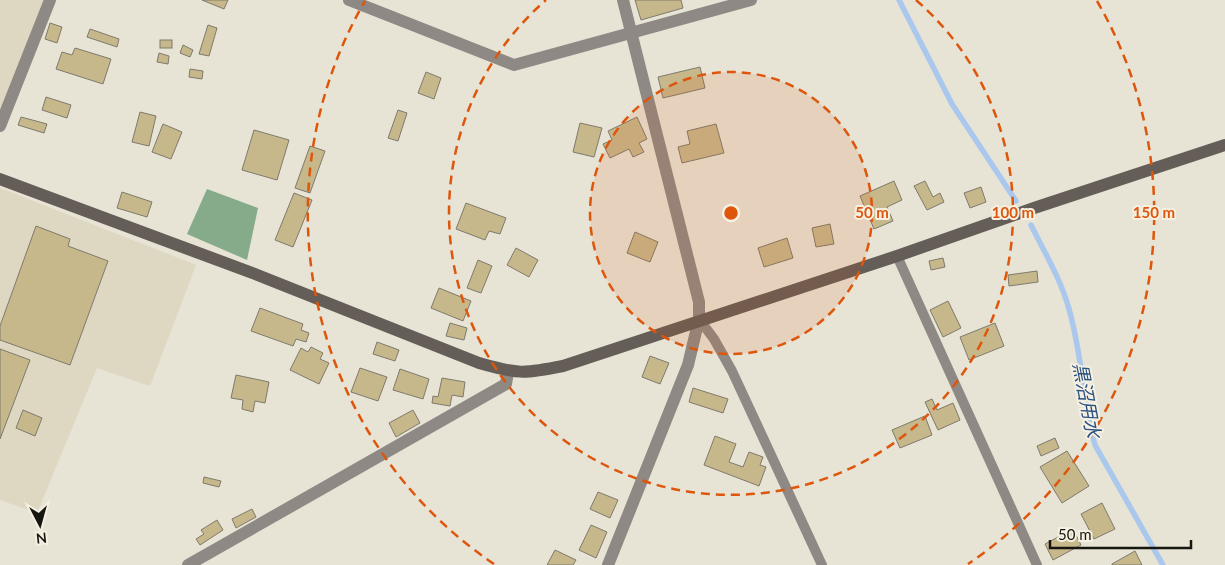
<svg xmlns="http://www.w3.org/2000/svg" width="1225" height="565" viewBox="0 0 1225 565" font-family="Lato,'Noto Sans JP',sans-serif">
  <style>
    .built { fill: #ded7c2 }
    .forest { fill: #86ab8a }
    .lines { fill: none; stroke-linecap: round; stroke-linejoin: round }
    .stream { stroke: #aac7ed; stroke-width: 5.5 }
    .building { fill: #c7b88b; stroke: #7e7a6d }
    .lane { stroke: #8e8985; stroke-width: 10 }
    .street { stroke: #8e8985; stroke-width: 12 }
    .secondary { stroke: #655e58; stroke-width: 12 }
    .ring { fill: none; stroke: #de560c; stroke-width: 2.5; stroke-dasharray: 9 6 }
    .labels { text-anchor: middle; stroke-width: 4; stroke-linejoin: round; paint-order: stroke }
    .water-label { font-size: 19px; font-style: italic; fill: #295182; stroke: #f5f0e2 }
    .centre { fill: #de560c; stroke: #f5f0e2; stroke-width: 2.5 }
    .ring-label { font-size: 15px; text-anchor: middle; font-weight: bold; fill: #de560c; stroke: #f5f0e2; stroke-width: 4; stroke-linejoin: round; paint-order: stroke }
  </style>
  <rect width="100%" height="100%" fill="#e7e3d5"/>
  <!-- built -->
  <g class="built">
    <path d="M0 0H44L0 115Z"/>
    <path d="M0 188 196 265 150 386 97 368 37 513 0 500Z"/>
  </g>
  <!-- forest -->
  <path class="forest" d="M207 189 258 208 247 260 187 234Z"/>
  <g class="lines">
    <!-- stream -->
    <g class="stream">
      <path d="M899 0 952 104 1016 201"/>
      <path d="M1031 225C1045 253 1061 280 1069 309 1082 354 1083 401 1095 445L1163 565"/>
    </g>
  </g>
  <!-- building -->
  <g class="building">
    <path d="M202 0H228L224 9Z"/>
    <path d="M635 0H681L683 8 641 20Z"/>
    <path d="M50 23 62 27 57 43 45 39Z"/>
    <path d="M208 25 217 28 209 56 199 54Z"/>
    <path d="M90 29 119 39 117 47 87 37Z"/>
    <rect x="160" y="40" width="12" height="8"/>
    <path d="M183 45 193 50 190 57 180 53Z"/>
    <path d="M75 48 111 59 103 84 56 69 62 52 72 55Z"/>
    <path d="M159 53 169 56 168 64 157 62Z"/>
    <path d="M700 67 705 88 663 98 658 77Z"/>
    <path d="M190 69 203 71 202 79 189 77Z"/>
    <path d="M426 72 441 78 434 99 418 93Z"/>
    <path d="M46 97 71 105 67 118 42 110Z"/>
    <path d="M398 110 407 113 398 141 388 138Z"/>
    <path d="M140 112 156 116 149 146 132 142Z"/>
    <path d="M21 117 47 124 44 133 18 125Z"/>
    <path d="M637 117 647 139 639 143 644 152 633 157 629 149 610 158 603 144 612 140 608 131Z"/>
    <path d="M580 123 602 128 594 157 573 152Z"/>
    <path d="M163 124 182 132 171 159 152 152Z"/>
    <path d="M716 124 724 153 682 163 678 147 690 144 687 131Z"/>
    <path d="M254 130 289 140 277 180 242 170Z"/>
    <path d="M310 146 325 151 310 193 295 188Z"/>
    <path d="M894 181 902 200 887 207 893 221 874 229 860 196Z"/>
    <path d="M925 181 933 197 940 193 944 202 927 210 914 186Z"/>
    <path d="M981 187 986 202 970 208 964 193Z"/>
    <path d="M122 192 152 202 147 217 117 208Z"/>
    <path d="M294 193 312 200 293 247 275 240Z"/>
    <path d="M466 203 506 218 500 234 489 231 485 240 456 229Z"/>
    <path d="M830 224 834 244 816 247 812 228Z"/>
    <path d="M36 226 70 239 68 246 108 261 70 365 0 340V326Z"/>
    <path d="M635 232 658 242 650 262 627 253Z"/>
    <path d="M787 238 793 258 764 267 758 248Z"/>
    <path d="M516 248 538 260 529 277 507 265Z"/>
    <path d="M943 258 945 267 931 270 929 261Z"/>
    <path d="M478 260 492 266 481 293 467 288Z"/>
    <path d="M1037 271 1038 282 1009 286 1008 275Z"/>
    <path d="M439 288 471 301 463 321 431 308Z"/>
    <path d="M948 301 961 328 943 337 930 310Z"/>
    <path d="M260 308 303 324 301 330 309 333 306 342 296 339 293 346 251 331Z"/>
    <path d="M450 323 467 328 464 340 446 336Z"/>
    <path d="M995 323 1004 346 969 360 960 337Z"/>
    <path d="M377 342 399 350 395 361 373 354Z"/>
    <path d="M311 347 323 353 320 359 329 363 319 384 290 370 301 348 308 352Z"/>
    <path d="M0 349 30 360 0 439Z"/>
    <path d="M650 356 669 363 660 384 642 377Z"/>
    <path d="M360 368 387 377 378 401 351 392Z"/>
    <path d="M400 369 429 379 423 399 393 390Z"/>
    <path d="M236 375 269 382 265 403 255 401 253 412 242 409 243 400 231 398Z"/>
    <path d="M442 378 465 382 463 397 452 395 450 406 432 403 433 396 438 397Z"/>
    <path d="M693 388 728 399 723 413 689 402Z"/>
    <path d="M932 399 937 410 953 403 960 420 938 430 925 402Z"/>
    <path d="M23 410 42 418 35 436 16 428Z"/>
    <path d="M413 410 420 423 396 437 389 423Z"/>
    <path d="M925 416 932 435 900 448 892 430Z"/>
    <path d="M715 436 736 444 729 462 743 467 749 452 763 457 760 465 766 467 759 486 704 465Z"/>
    <path d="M1055 438 1059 448 1041 456 1037 446Z"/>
    <path d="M1067 451 1089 486 1062 503 1040 467Z"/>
    <path d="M204 477 221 481 219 487 203 483Z"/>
    <path d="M598 492 618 500 610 518 590 509Z"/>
    <path d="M1102 503 1115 529 1094 539 1081 514Z"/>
    <path d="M252 509 256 517 236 528 232 519Z"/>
    <path d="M217 520 223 530 200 545 196 539 204 534 201 530Z"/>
    <path d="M591 525 607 532 596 558 579 550Z"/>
    <path d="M1073 529 1081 545 1053 560 1045 544Z"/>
    <path d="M555 550 576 560 573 565H547Z"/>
    <path d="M1135 551 1142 565H1112V564Z"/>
  </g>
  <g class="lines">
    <!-- lane -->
    <g class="lane">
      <path d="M897 256 1037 565"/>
      <path d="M699 319 714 339 732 371 822 565"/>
    </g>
    <!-- street -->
    <g class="street">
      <path d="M349 0 514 65 751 0"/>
      <path d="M0 126 50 0"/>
      <path d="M188 565 506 384 508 372"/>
      <path d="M608 565 688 365 699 319V302L623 0"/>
    </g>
    <!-- secondary -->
    <path class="secondary" d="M0 179 255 274 479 363C517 374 524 374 563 366L897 256 1034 208 1225 145"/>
  </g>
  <!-- distance rings -->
  <circle cx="731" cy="213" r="141" fill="#de560c" fill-opacity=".12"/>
  <g class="ring">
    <circle cx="731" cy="213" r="141"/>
    <path d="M916 0A282 282 0 1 1 546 0"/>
    <path d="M494 564A423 423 0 0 1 365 1M1097 1A423 423 0 0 1 968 564"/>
  </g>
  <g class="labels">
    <!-- water labels -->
    <g class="water-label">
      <text transform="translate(1087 400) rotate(79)" y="7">黒沼用水</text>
    </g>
  </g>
  <circle cx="731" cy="213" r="8" class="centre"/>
  <g class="ring-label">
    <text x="872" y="218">50 m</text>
    <text x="1013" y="218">100 m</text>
    <text x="1154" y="218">150 m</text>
  </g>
  <!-- north arrow -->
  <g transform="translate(40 525) rotate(174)" stroke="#f5f0e2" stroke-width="4" paint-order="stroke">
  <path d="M0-4L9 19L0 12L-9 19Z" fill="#171510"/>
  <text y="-8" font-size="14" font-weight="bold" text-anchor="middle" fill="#171510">N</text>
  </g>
  <!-- scale -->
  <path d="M1050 540v8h141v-8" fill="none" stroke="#171510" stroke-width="2.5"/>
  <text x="1058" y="540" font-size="15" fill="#171510" stroke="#f5f0e2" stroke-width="4" paint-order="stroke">50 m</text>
</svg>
